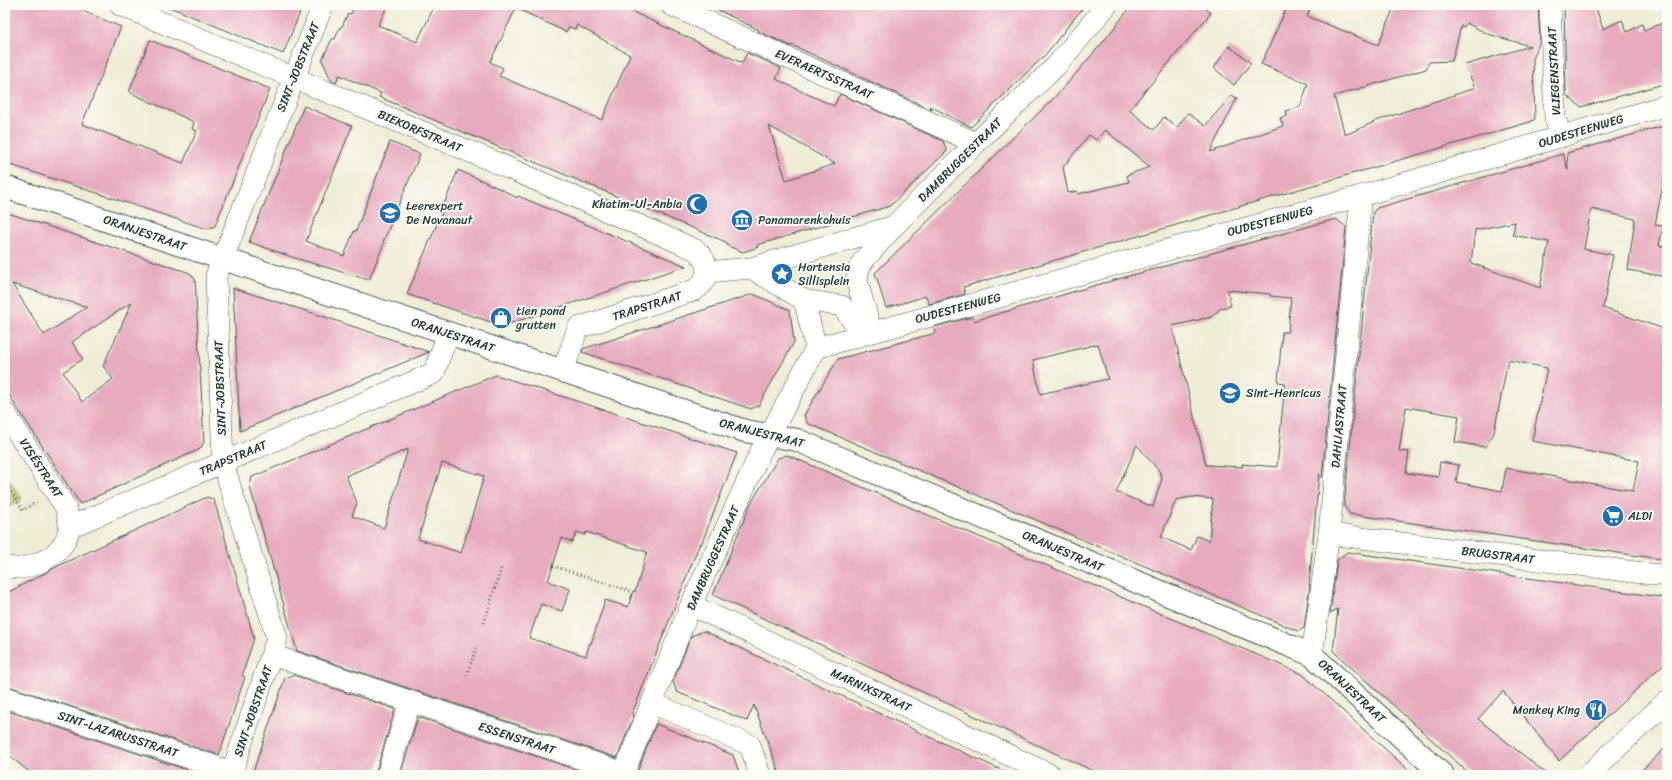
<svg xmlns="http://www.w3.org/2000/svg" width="1672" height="780" viewBox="0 0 1672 780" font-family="Sriracha,sans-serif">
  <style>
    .green { fill: #b6c365; stroke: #6a804c }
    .building { fill: #e7aabe; fill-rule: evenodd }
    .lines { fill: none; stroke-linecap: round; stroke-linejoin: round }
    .street-casing { stroke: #3e574c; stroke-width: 22 }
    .secondary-casing { stroke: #3e574c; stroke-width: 24 }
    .path { stroke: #3e574c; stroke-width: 2.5; stroke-dasharray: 1 3; stroke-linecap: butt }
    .street { stroke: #fff; stroke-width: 21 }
    .secondary { stroke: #fff; stroke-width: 22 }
    .labels { text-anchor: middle; stroke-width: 4; stroke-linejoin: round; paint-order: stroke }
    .street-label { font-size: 12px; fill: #1f3d34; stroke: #fdfcf7 }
    .poi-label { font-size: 12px; fill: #1f3d34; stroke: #fdfcf7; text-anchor: start }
  </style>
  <rect width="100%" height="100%" fill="#fdfcf7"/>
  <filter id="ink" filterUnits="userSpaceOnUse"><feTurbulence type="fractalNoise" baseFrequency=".025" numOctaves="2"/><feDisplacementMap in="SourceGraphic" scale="8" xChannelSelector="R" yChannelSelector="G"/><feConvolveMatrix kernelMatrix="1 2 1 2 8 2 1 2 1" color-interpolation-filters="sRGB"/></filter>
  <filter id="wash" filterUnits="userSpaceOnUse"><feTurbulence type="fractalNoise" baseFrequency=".012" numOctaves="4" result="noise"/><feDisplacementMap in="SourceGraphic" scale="16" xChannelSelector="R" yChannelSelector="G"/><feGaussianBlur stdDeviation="0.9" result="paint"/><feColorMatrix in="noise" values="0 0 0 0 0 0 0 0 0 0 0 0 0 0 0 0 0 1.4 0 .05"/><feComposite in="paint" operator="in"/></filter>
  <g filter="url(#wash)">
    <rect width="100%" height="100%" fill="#f0edd7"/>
    <!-- green -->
    <path class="green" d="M5 473 22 499 5 509Z"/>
    <g id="blocks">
      <!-- building -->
      <g class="building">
        <path d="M5 5H68L121 27 82 124 183 163 197 131 192 129 194 122 129 92 150 40 270 89 215 226 207 229 5 163Z"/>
        <path d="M165 5H303L283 54Z"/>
        <path d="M355 5H388L378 25 417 42 435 5H618L742 63 747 53 781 68 776 79 805 93 834 106 840 94 943 141 947 151 890 206 757 245 758 247 743 252 728 246 726 242 379 97 381 93 339 75 336 83 331 80 322 60 332 39H335L340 27H342L348 13 351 14ZM516 8 566 32 569 27 575 29 577 25 630 55 602 120 499 76 503 68 490 62ZM769 126 835 164 786 180Z"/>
        <path d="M708 5H1085L1046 54 971 127 930 106 932 110 792 45 791 46 758 31 759 30Z"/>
        <path d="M1132 5H1201L1211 13 1129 110 1154 130 1164 117 1177 127 1188 113 1205 126 1232 95 1237 98 1210 152 1283 126 1280 118 1287 116 1286 111 1300 107 1308 84 1261 64 1288 5H1312L1307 16 1378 45 1395 5H1538L1540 41 1533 59 1535 119 1530 122 963 287 965 294 929 304 926 296 886 308 875 273 1060 92 1103 42ZM1466 23 1488 34 1530 46 1465 65 1475 88 1379 120 1345 135 1334 96 1426 69 1429 62 1452 61 1461 26 1464 27ZM1105 130 1150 167 1127 175 1129 182 1078 194 1077 191 1068 193 1063 167 1089 135 1096 140Z"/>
        <path d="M1564 5H1595L1603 29 1622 20 1627 32 1642 24 1644 31 1667 21V83L1581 107 1566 95Z"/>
        <path d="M1229 46 1251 63 1234 85 1214 68Z"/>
        <path d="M304 106 352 126 306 241 344 256 354 231H356L390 142 420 154 383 242 384 243 369 280 295 258 249 242Z"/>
        <path d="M1667 125V174H1665L1655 225 1663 226 1659 246 1667 247V277L1628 270 1635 219 1591 209 1584 249 1613 255 1603 308 1667 330V560L1350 514 1344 506 1373 212 1377 208 1563 154 1568 170 1567 153ZM1515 222 1513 235 1549 242 1540 288 1471 263 1475 230ZM1508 360 1547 368 1532 441 1639 461 1633 491 1506 468 1502 491 1456 482 1459 465 1440 462 1438 477 1406 473 1409 452 1399 451 1406 407 1459 416 1455 442 1485 447 1494 433Z"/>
        <path d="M458 170 503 190 517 198 518 196 686 266 505 325H500L409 295 407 294 443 210 442 209Z"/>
        <path d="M5 212 190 273 195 279 204 442 200 449 80 504 5 389ZM12 284 87 307 44 335ZM132 302 103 366 113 379 82 402 63 372 83 359 72 342Z"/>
        <path d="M1336 219 1346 227 1322 478 1319 474 1309 585 1310 584 1304 628 1298 631 807 423 804 415 838 359 936 333 934 327 972 317 974 321 1093 286ZM1227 290 1270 294V296L1291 298 1288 332H1282L1278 382 1285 383 1277 467 1242 464 1243 467 1206 465 1172 326 1211 317 1221 308 1231 306ZM1098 344 1108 379 1040 394 1033 360ZM1137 445 1159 471 1162 478 1153 507 1116 492ZM1191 497 1213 499 1209 541 1197 536 1191 550 1161 537 1176 500Z"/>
        <path d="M233 288 325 317 429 352 240 431Z"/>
        <path d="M753 294 790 310 794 342 759 405 751 409 582 352 583 349Z"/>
        <path d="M496 375 737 453 701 545 700 543 632 714 634 715 617 758 297 651 250 487 252 477ZM408 449 384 528 352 516 357 503 346 476ZM442 463 484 476 461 553 418 539ZM577 532 585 535 586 532 647 552 635 592 633 591 628 607 605 600 591 644 590 643 586 656 529 638 541 604 562 611 570 589 548 581 562 538 572 542Z"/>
        <path d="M787 455 1302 674 1414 775H1102L713 595 750 505 778 458Z"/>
        <path d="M207 497 214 500 254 638 242 676 245 677 219 755 5 685V594L62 564Z"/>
        <path d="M1347 552 1667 598V661L1559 761 1503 691 1478 719 1548 775H1471L1333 651 1338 609 1330 613 1337 560Z"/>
        <path d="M704 631 908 727 1012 775H780L754 705 747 721 677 692 673 682 691 636Z"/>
        <path d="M293 675 395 709 375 775H252L285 678Z"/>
        <path d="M5 710 203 775H33L5 752Z"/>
        <path d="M418 717 592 775H400Z"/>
        <path d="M656 724 733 755 740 775H636Z"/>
        <path d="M1667 746V775H1637Z"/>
      </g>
    </g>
  </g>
  <g filter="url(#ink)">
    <use href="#blocks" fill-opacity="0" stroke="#3e574c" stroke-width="1"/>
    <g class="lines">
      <!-- street casing -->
      <g class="street-casing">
        <g id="street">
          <path d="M120 5 497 163 696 250C710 263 711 278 695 290L578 328 563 371"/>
          <path d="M671 5 976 143"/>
          <path d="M1550 5 1555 118 1561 137"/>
          <path d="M751 268 804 300 842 306 854 323 871 331"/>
          <path d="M707 272 751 268 894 226"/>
          <path d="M871 331 857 281 858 271 863 261 894 226 976 143 1056 66 1107 5"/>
          <path d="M816 348 1361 196 1667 105"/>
          <path d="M5 413 66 508 70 527"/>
          <path d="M1329 534 1667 576"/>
          <path d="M5 566C23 573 53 560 63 544 67 539 68 532 70 527L434 373 448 333"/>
          <path d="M691 605 1051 775"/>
          <path d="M272 655 624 773"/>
          <path d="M1312 655 1329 534 1361 196"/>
          <path d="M5 697 232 772"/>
          <path d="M652 703 750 745 760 775"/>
          <path d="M231 775 277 638 223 463 216 276 323 5"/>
          <path d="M387 775 410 702"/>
          <path d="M623 775 691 605 760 453 816 348 804 300"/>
          <path d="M1588 775 1667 701"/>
        </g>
      </g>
      <!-- secondary casing -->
      <g class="secondary-casing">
        <path id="secondary" d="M5 187 745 431 797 440 1312 655 1443 775"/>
      </g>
      <!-- path -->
      <g class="path">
        <path d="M5 482 23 510 38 501"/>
        <path d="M10 503 12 505"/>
        <path d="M553 566 633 592"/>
        <path d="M484 623 502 566"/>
        <path d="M467 675 476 648"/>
      </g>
      <!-- street -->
      <use href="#street" class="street"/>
      <!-- secondary -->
      <use href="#secondary" class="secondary"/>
    </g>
  </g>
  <!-- icons -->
  <defs>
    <g id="mosque-disc" transform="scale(1.15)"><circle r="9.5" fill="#1f6fb2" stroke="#fdfcf7"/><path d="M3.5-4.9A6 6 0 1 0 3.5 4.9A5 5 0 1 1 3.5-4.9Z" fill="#fff"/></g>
    <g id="school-disc" transform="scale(1.15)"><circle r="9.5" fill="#1f6fb2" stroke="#fdfcf7"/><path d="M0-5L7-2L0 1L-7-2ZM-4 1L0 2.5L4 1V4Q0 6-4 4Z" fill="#fff"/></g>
    <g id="museum-disc" transform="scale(1.15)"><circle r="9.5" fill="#1f6fb2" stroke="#fdfcf7"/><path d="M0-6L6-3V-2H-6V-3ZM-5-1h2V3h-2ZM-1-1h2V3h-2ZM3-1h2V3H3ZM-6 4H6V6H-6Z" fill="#fff"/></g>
    <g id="sight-disc" transform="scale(1.15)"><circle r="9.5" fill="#1f6fb2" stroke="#fdfcf7"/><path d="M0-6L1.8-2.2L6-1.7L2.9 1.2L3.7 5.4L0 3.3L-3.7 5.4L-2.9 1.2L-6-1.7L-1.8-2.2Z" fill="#fff"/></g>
    <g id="shop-disc" transform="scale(1.15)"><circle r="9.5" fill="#1f6fb2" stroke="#fdfcf7"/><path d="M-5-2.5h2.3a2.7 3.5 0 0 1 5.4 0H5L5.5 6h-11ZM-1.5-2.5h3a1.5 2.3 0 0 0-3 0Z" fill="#fff"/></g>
    <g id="supermarket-disc" transform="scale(1.15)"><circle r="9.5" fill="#1f6fb2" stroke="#fdfcf7"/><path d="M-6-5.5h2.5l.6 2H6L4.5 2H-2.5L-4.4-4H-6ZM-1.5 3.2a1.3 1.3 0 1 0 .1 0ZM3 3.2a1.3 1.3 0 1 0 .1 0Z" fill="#fff"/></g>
    <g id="restaurant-disc" transform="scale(1.15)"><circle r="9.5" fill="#1f6fb2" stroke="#fdfcf7"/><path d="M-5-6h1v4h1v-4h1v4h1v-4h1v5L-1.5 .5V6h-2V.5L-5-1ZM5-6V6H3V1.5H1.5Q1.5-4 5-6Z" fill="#fff"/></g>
  </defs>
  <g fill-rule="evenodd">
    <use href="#mosque-disc" x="697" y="204"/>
    <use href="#school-disc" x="390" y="213"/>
    <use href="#museum-disc" x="742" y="220"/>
    <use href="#sight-disc" x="782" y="274"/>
    <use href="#shop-disc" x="501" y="318"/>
    <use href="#school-disc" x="1230" y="393"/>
    <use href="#supermarket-disc" x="1613" y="516"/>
    <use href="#restaurant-disc" x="1596" y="710"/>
  </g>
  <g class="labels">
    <!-- street labels -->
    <g class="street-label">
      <text transform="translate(298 67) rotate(-68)" y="4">SINT-JOBSTRAAT</text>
      <text transform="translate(1554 71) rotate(-93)" y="4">VLIEGENSTRAAT</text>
      <text transform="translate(824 74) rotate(24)" y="4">EVERAERTSSTRAAT</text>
      <text transform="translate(420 131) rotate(23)" y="4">BIEKORFSTRAAT</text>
      <text transform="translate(1581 131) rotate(-17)" y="4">OUDESTEENWEG</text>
      <text transform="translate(960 160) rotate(-45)" y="4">DAMBRUGGESTRAAT</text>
      <text transform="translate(1270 221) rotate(-15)" y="4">OUDESTEENWEG</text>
      <text transform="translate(145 233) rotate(19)" y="4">ORANJESTRAAT</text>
      <text transform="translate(647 306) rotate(-18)" y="4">TRAPSTRAAT</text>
      <text transform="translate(958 308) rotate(-15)" y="4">OUDESTEENWEG</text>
      <text transform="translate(453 335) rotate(18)" y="4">ORANJESTRAAT</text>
      <text transform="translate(220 388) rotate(-92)" y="4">SINT-JOBSTRAAT</text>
      <text transform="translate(1339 426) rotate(-85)" y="4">DAHLIASTRAAT</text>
      <text transform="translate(762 433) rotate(14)" y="4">ORANJESTRAAT</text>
      <text transform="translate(233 458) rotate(-23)" y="4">TRAPSTRAAT</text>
      <text transform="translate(41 468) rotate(57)" y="4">VISÉSTRAAT</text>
      <text transform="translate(1063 551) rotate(23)" y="4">ORANJESTRAAT</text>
      <text transform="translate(1498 555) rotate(7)" y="4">BRUGSTRAAT</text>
      <text transform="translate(713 558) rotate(-66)" y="4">DAMBRUGGESTRAAT</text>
      <text transform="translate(871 690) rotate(25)" y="4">MARNIXSTRAAT</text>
      <text transform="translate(1352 691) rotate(43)" y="4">ORANJESTRAAT</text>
      <text transform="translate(253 711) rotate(-71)" y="4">SINT-JOBSTRAAT</text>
      <text transform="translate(118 734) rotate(18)" y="4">SINT-LAZARUSSTRAAT</text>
      <text transform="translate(517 738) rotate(18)" y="4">ESSENSTRAAT</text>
    </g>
    <!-- poi labels -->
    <g class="poi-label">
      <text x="682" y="208" text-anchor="end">Khatim-Ul-Anbia</text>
      <text x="406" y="210">Leerexpert<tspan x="406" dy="14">De Novanaut</tspan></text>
      <text x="758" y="224">Panamarenkohuis</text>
      <text x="798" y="271">Hortensia<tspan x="798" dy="14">Sillisplein</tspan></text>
      <text x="516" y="315">tien pond<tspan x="516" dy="14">grutten</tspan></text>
      <text x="1246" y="397">Sint-Henricus</text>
      <text x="1628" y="520">ALDI</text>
      <text x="1580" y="714" text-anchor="end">Monkey King</text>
    </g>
  </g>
  <!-- margin -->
  <rect width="1672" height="780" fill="none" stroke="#fdfcf7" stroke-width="20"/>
</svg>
